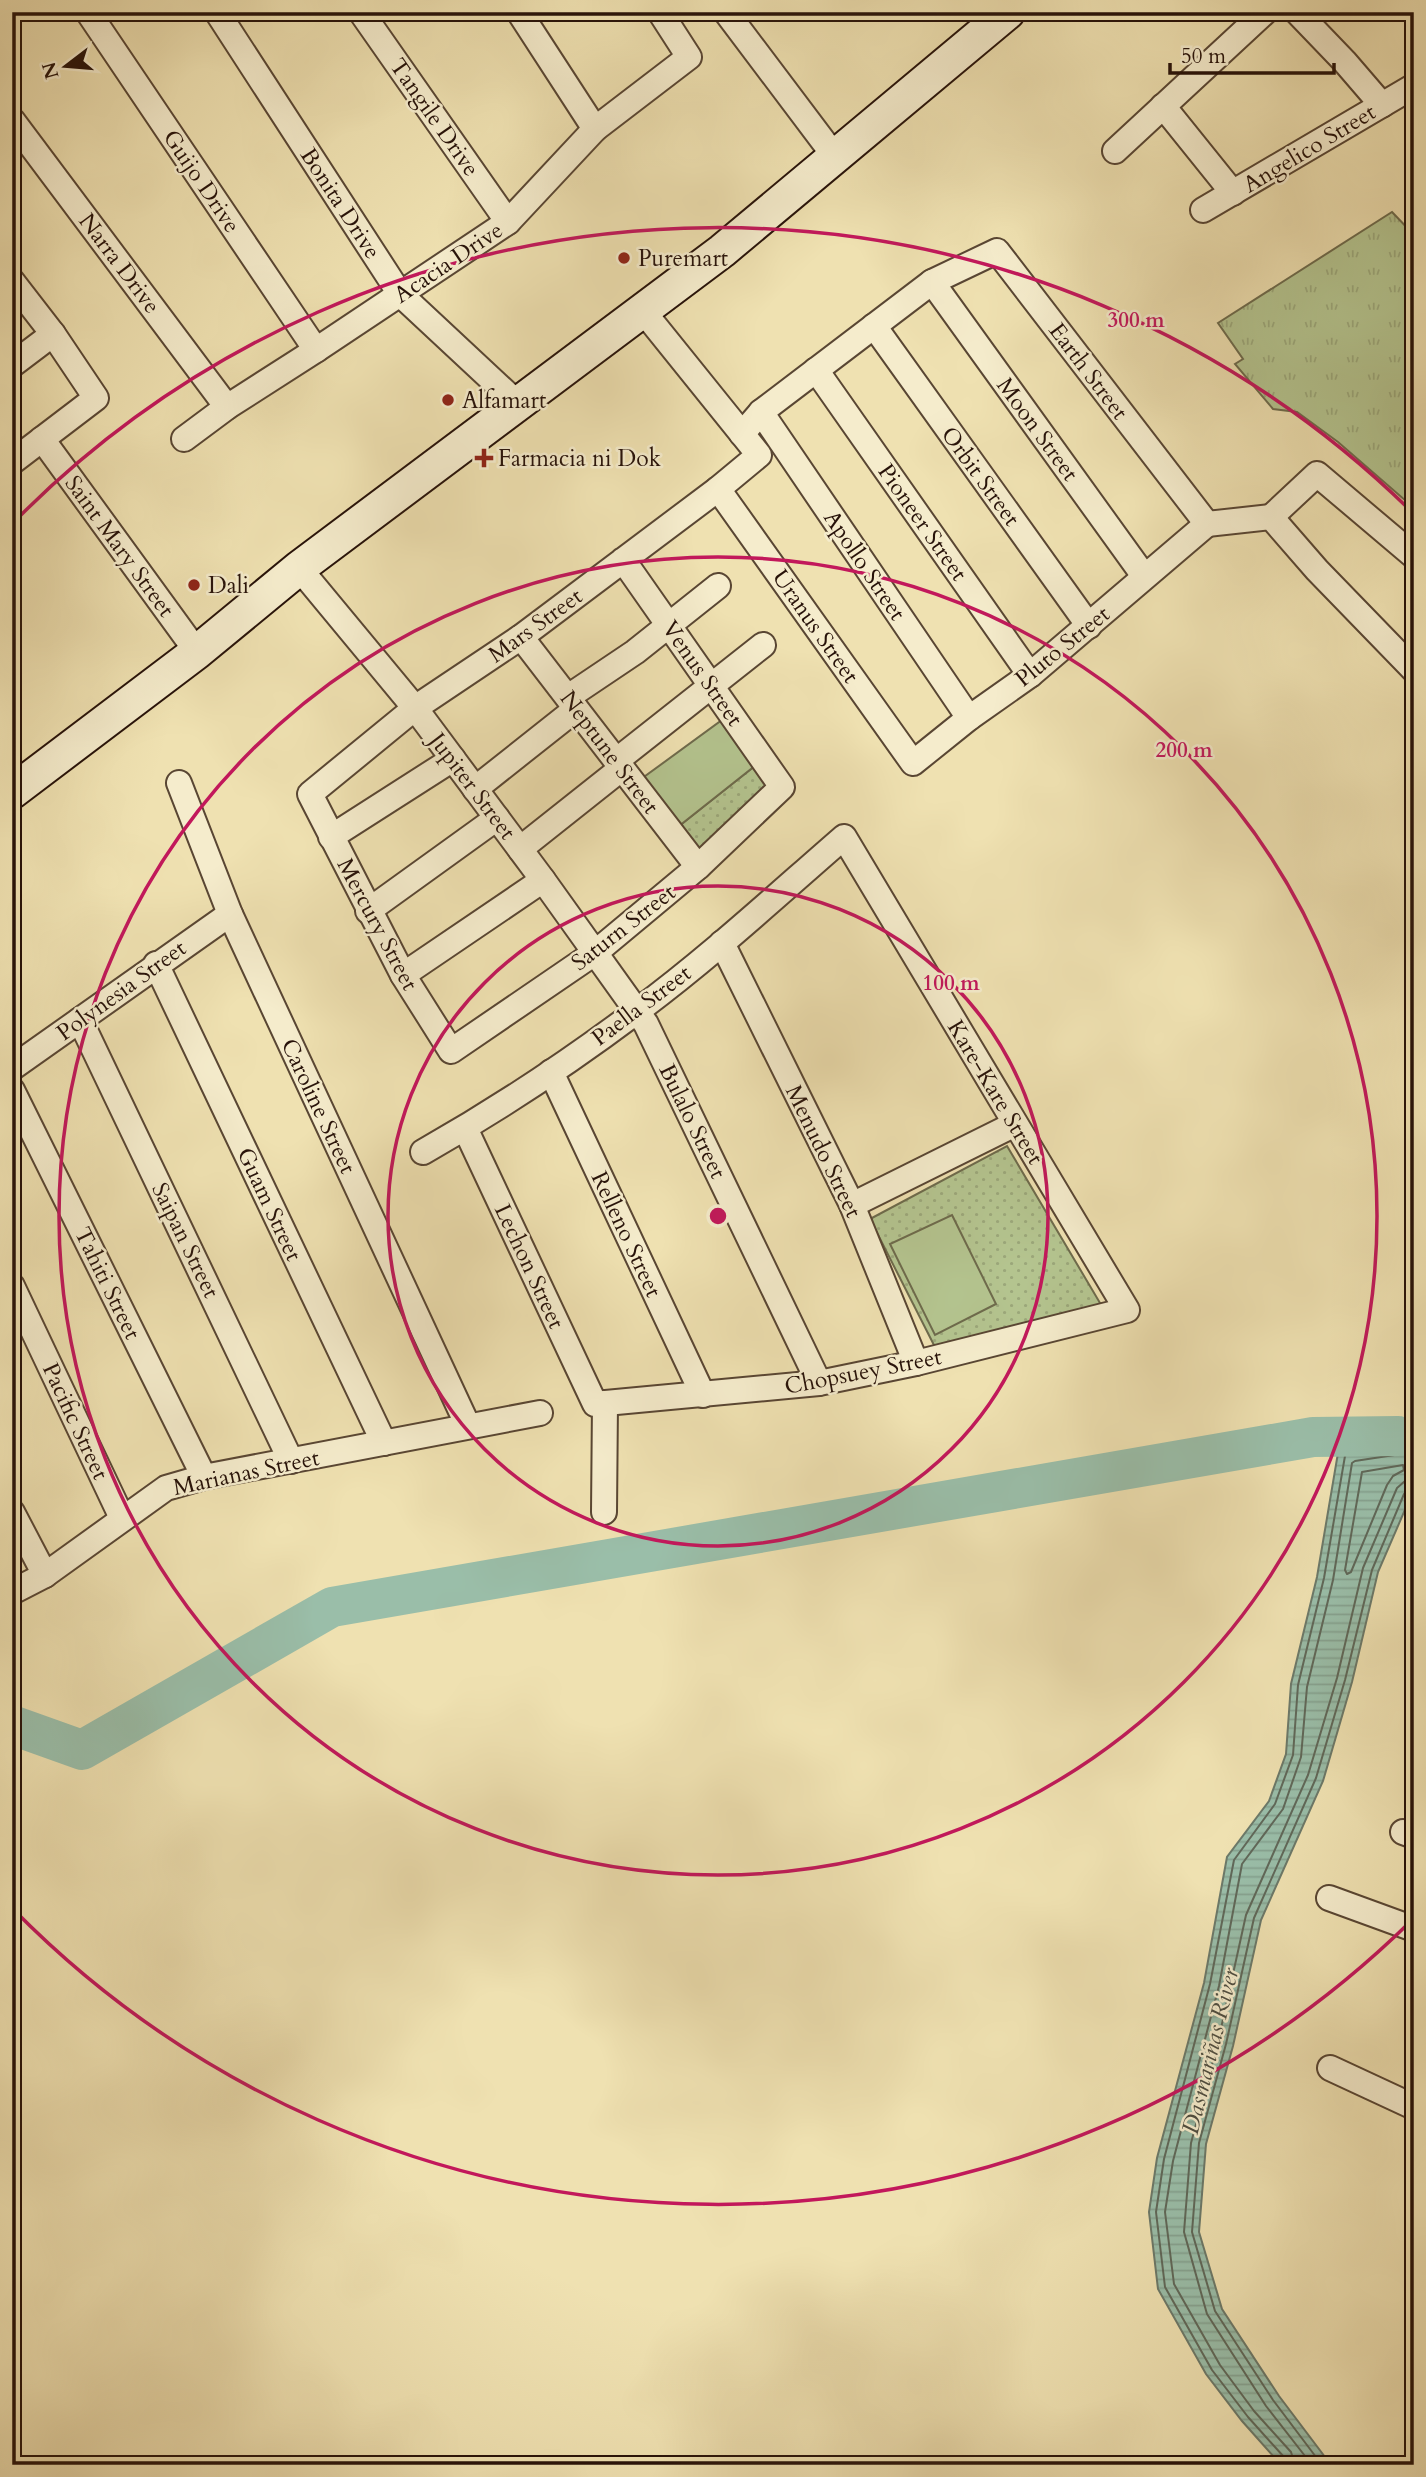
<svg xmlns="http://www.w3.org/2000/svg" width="1426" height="2477" viewBox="0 0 1426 2477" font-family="Cardo,serif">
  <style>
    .grass { fill: url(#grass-tufts); stroke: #6e6b4c; stroke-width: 2 }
    .park { fill: url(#park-dots); stroke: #6e6b4c; stroke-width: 2 }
    .pitch { fill: #b4c48f; stroke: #6e6b4c; stroke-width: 2 }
    .water { fill: url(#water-rules); stroke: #6c7969; stroke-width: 2 }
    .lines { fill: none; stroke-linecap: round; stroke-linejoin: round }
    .shore { stroke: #606859; stroke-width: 2 }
    .river { stroke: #9abea9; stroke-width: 40 }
    .street-casing { stroke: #594633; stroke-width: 28 }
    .secondary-casing { stroke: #271209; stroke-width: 37 }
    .street { stroke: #f5eccc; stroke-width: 24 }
    .secondary { stroke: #f5eccc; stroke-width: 33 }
    .ring { fill: none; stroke: #c2185b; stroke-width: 3.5 }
    .poi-dot { fill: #8f2418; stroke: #f5eccc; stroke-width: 2.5 }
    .labels { text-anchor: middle; stroke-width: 5; stroke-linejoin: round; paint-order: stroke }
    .street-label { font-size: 23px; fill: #271209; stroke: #f5eccc }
    .poi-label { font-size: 23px; fill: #271209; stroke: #f5eccc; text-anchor: start }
    .water-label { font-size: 24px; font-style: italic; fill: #4f4e41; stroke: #f5eccc }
    .centre { fill: #c2185b; stroke: #f5eccc; stroke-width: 3.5 }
    .ring-label { font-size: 21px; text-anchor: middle; font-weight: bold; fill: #c2185b; stroke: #f5eccc; stroke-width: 5; stroke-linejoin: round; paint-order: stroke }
  </style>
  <defs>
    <pattern id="grass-tufts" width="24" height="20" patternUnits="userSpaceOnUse" patternTransform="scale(1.75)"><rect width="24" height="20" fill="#b4c48f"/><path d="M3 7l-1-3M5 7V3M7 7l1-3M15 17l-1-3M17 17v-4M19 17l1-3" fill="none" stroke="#9ba77a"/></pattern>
    <pattern id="park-dots" width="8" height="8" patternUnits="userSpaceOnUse" patternTransform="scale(1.75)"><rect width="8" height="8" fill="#b4c48f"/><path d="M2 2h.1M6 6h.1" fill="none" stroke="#9ba77a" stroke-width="1.8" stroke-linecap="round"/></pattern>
    <pattern id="water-rules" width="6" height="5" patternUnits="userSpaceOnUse" patternTransform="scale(1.75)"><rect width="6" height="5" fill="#9abea9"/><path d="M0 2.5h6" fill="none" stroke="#85a290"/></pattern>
  </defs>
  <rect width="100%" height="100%" fill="#efe1b1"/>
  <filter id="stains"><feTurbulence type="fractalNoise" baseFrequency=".00286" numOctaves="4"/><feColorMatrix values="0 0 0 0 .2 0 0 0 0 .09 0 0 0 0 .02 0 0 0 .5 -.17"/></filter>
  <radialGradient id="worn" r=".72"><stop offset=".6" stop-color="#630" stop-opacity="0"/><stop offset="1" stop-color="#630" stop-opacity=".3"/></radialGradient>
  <!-- grass -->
  <path class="grass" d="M1392 212 1414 235V508L1338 442 1297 412 1273 409 1235 364 1243 359 1218 323Z"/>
  <!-- park -->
  <g class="park">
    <path d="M756 765 771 785 696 858 674 830Z"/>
    <path d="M1007 1146 1103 1308 937 1351 870 1219Z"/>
  </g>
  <!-- pitch -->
  <g class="pitch">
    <path d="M722 720 756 765 674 830 637 782Z"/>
    <path d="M952 1215 996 1304 935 1335 890 1244Z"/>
  </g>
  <!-- water -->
  <path class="water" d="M1414 1436V1489L1378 1572 1352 1682 1323 1781 1261 1920 1233 2046 1206 2144 1199 2232 1222 2309 1279 2396 1331 2465H1281L1242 2421 1206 2374 1158 2289 1149 2212 1157 2158 1204 1983 1227 1857 1269 1801 1286 1754 1291 1684 1317 1577 1339 1447Z"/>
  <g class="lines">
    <!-- shore -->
    <g class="shore">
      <path d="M1403 1465 1404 1470 1393 1476 1387 1485 1351 1572 1347 1574 1345 1570 1362 1472Z"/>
      <path d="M1286 2465 1284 2457 1248 2417 1212 2370 1165 2287 1156 2212 1164 2159 1210 1984 1234 1860 1275 1804 1293 1755 1298 1685 1324 1578 1345 1456 1348 1453 1414 1443"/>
      <path d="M1295 2465 1291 2452 1254 2411 1220 2365 1174 2284 1165 2212 1173 2161 1219 1986 1242 1864 1283 1809 1301 1757 1307 1687 1333 1580 1352 1463 1355 1461 1414 1452"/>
      <path d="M1312 2465 1266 2406 1207 2314 1184 2232 1191 2143 1218 2042 1246 1915 1308 1775 1337 1678 1363 1568 1397 1488 1405 1481 1414 1480"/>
      <path d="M1322 2465 1273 2400 1215 2311 1192 2232 1199 2143 1226 2044 1254 1918 1316 1778 1345 1680 1372 1570 1404 1494 1408 1489H1414"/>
    </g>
    <!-- river -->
    <path class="river" d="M12 1725 82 1750 332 1607 1313 1437 1398 1436"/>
    <!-- street casing -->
    <g class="street-casing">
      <g id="street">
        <path d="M88 12 316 350"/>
        <path d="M217 12 400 294 518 404"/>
        <path d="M361 12 508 222"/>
        <path d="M519 12 595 129"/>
        <path d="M726 12 836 158"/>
        <path d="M1297 12 1345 62 1382 105"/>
        <path d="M1163 106 1233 193"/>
        <path d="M12 120 227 407"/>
        <path d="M1115 151 1265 12"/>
        <path d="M1203 210 1414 86"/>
        <path d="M12 281 53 334 96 398 12 462"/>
        <path d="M932 282 1144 576"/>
        <path d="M874 326 1089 626"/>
        <path d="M12 365 53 334"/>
        <path d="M816 370 1030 675"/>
        <path d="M761 412 969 718"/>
        <path d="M742 434 761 412 932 282 997 251 1207 524"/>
        <path d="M42 439 197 652"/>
        <path d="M184 439 227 407 316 350 508 222 595 129 689 57 660 12"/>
        <path d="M718 489 913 763 969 718 1030 675 1207 524"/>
        <path d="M1271 517 1317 474 1414 556"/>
        <path d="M1207 524 1271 517 1317 570 1414 670"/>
        <path d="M623 560 782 787 698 867 596 952 451 1051 403 975 310 794 415 708 521 637 718 489 759 455 643 311"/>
        <path d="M299 568 415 708 543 880 646 1024 819 1383"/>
        <path d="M521 637 698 867"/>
        <path d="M568 697 635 652 718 586"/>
        <path d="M616 761 763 645"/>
        <path d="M179 783 230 914 468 1426"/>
        <path d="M475 789 576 709"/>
        <path d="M331 837 453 759"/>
        <path d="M520 849 622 768"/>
        <path d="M368 911 497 818"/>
        <path d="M722 943 852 1205 916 1363"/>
        <path d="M156 964 384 1443"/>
        <path d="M403 975 543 880"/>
        <path d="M80 1020 291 1461"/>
        <path d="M12 1068 230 914"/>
        <path d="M551 1072 703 1395"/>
        <path d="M12 1090 204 1477"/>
        <path d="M423 1152C497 1110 568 1063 636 1012 709 958 776 896 844 837L1127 1310 916 1363 819 1383 595 1404 465 1128"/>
        <path d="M852 1205 1015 1124"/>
        <path d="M12 1286 122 1518"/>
        <path d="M12 1512 45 1575"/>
        <path d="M604 1512 605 1403"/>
        <path d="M12 1592 45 1575 166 1488 204 1477 540 1413"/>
        <path d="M1403 1832 1414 1836"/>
        <path d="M1329 1898 1414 1929"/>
        <path d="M1330 2068 1414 2107"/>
      </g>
    </g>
    <!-- secondary casing -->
    <g class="secondary-casing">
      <path id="secondary" d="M12 792 197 652 299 568 722 251 1008 12"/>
    </g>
    <!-- street -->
    <use href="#street" class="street"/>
    <!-- secondary -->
    <use href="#secondary" class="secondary"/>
  </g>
  <!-- distance rings -->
  <g class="ring">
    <circle cx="718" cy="1216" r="330"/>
    <circle cx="718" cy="1216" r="659"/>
    <path d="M1411 1921A989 989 0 0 1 13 1909M13 523A989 989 0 0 1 1411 511"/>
  </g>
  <!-- markers -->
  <g class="poi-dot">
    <circle cx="624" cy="258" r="7"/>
    <circle cx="448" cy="400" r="7"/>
    <path d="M480.5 447.5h7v7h7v7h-7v7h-7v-7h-7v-7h7z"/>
    <circle cx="194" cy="585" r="7"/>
  </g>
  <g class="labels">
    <!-- street labels -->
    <g class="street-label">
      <text transform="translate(435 117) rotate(55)" y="8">Tangile Drive</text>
      <text transform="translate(1309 148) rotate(-31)" y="8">Angelico Street</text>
      <text transform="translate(202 181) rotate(56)" y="8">Guijo Drive</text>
      <text transform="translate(341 203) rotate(57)" y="8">Bonita Drive</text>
      <text transform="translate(448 262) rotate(-34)" y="8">Acacia Drive</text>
      <text transform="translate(120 263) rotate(53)" y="8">Narra Drive</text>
      <text transform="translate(1089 371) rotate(53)" y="8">Earth Street</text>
      <text transform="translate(1038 429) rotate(54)" y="8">Moon Street</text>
      <text transform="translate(981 476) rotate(54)" y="8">Orbit Street</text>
      <text transform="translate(923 522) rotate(55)" y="8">Pioneer Street</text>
      <text transform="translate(120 546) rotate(54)" y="8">Saint Mary Street</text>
      <text transform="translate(865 565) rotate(56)" y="8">Apollo Street</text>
      <text transform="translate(535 625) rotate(-36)" y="8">Mars Street</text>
      <text transform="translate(816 626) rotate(55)" y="8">Uranus Street</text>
      <text transform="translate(1062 646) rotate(-39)" y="8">Pluto Street</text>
      <text transform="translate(703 673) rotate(55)" y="8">Venus Street</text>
      <text transform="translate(610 752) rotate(53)" y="8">Neptune Street</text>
      <text transform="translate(473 786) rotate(53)" y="8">Jupiter Street</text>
      <text transform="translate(378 924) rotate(62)" y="8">Mercury Street</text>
      <text transform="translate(623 927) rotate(-38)" y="8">Saturn Street</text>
      <text transform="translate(121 990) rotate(-36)" y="8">Polynesia Street</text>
      <text transform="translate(641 1005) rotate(-37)" y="8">Paella Street</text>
      <text transform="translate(996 1092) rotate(59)" y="8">Kare-Kare Street</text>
      <text transform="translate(319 1106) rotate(65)" y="8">Caroline Street</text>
      <text transform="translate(693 1121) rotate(64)" y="8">Bulalo Street</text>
      <text transform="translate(824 1151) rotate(64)" y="8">Menudo Street</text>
      <text transform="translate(270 1204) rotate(65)" y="8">Guam Street</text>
      <text transform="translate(627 1234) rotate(65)" y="8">Relleno Street</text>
      <text transform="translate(186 1240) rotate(64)" y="8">Saipan Street</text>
      <text transform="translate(530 1266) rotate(65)" y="8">Lechon Street</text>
      <text transform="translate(108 1283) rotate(64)" y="8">Tahiti Street</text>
      <text transform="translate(863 1371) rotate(-11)" y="8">Chopsuey Street</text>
      <text transform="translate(76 1421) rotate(65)" y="8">Pacific Street</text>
      <text transform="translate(246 1472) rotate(-12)" y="8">Marianas Street</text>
    </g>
    <!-- poi labels -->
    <g class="poi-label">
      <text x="638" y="266">Puremart</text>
      <text x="462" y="408">Alfamart</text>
      <text x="498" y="466">Farmacia ni Dok</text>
      <text x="208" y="593">Dali</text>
    </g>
    <!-- water labels -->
    <g class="water-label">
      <text transform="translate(1210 2051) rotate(-76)" y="8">Dasmariñas River</text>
    </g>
  </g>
  <circle cx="718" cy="1216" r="10" class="centre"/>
  <g class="ring-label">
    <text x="1136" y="327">300 m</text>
    <text x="1184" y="757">200 m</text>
    <text x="951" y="990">100 m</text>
  </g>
  <!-- margin -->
  <rect width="1426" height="2477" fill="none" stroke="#efe1b1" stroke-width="42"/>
  <rect x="14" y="14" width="1398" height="2449" fill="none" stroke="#271209" stroke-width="3.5"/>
  <rect x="21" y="21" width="1384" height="2435" fill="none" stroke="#271209" stroke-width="2"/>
  <!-- north arrow -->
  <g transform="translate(66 66) rotate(254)" stroke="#f5eccc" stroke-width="5" paint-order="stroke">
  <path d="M0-5L12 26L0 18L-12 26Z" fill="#271209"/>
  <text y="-10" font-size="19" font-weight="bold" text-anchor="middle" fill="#271209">N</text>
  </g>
  <!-- scale -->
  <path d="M1170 63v10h164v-10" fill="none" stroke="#271209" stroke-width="3.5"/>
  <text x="1181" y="63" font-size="21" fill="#271209" stroke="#f5eccc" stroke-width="5" paint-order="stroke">50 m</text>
  <rect width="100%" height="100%" filter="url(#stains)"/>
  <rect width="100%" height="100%" fill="url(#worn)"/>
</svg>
